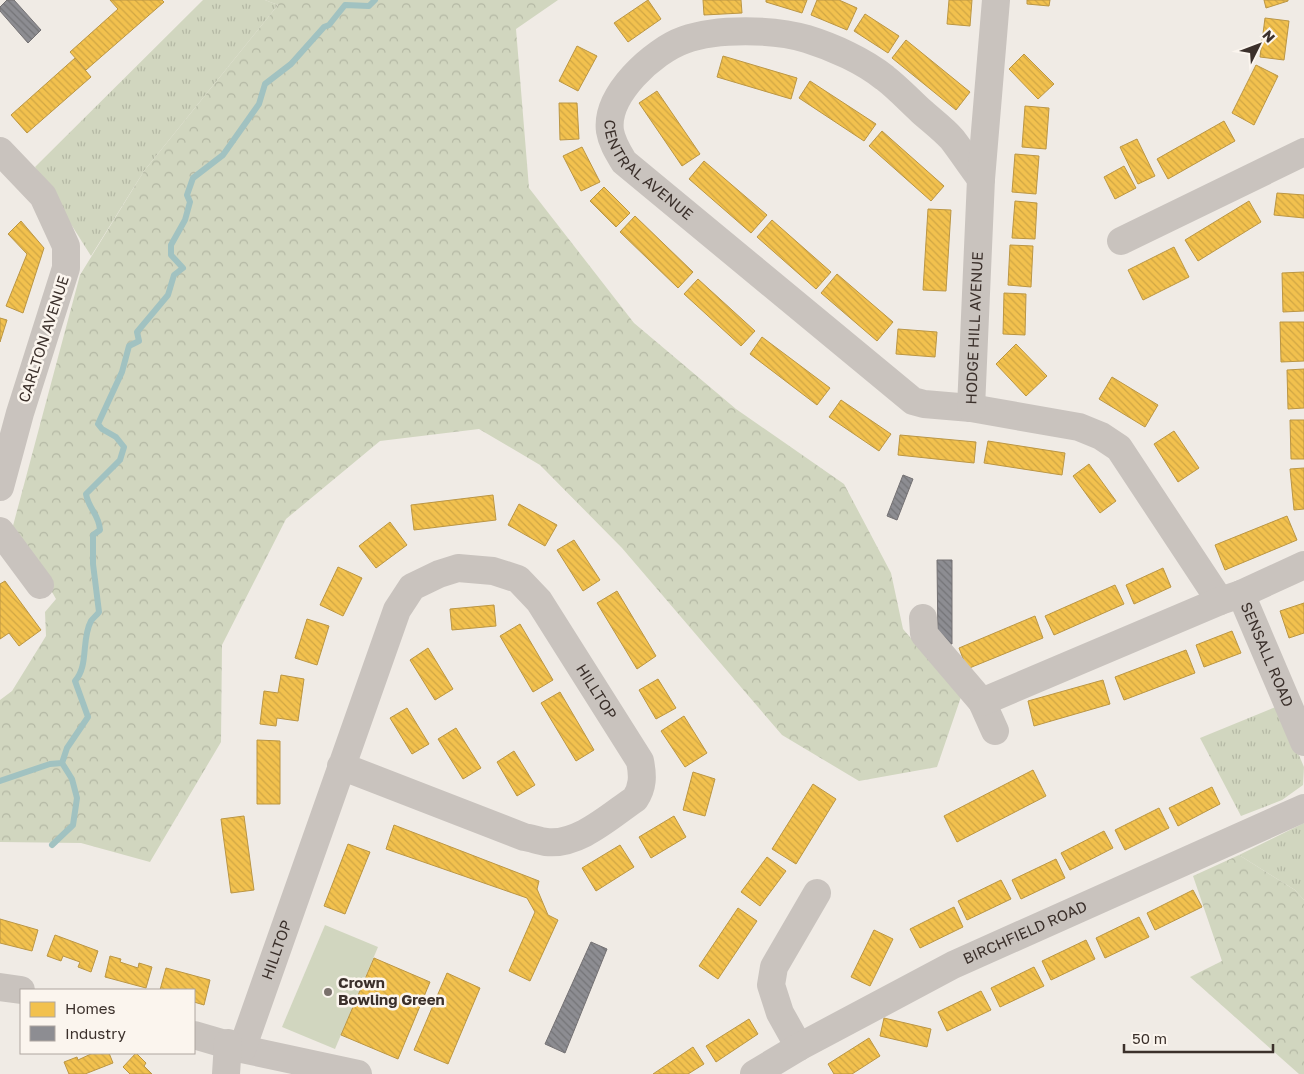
<svg xmlns="http://www.w3.org/2000/svg" width="1304" height="1074" viewBox="0 0 1304 1074" font-family="'Golos Text',sans-serif">
  <style>
    .grass { fill: url(#grass-tufts) }
    .forest { fill: url(#forest-crowns) }
    .pitch { fill: #d1d6bf }
    .homes { fill: url(#homes-back-hatch); stroke: #bb9644 }
    .industry { fill: url(#industry-back-hatch); stroke: #747173 }
    .lines { fill: none; stroke-linecap: round; stroke-linejoin: round }
    .stream { stroke: #a1c2c1; stroke-width: 6 }
    .minor { stroke: #c9c3be; stroke-width: 28 }
    .poi-dot { fill: #7a716c; stroke: #fbf5ee; stroke-width: 2 }
    .labels { text-anchor: middle; stroke-width: 5; stroke-linejoin: round; paint-order: stroke }
    .street-label { font-size: 15px; fill: #3b302b; stroke: #fbf5ee }
    .poi-label { font-size: 15px; font-weight: bold; fill: #3b302b; stroke: #fbf5ee; text-anchor: start }
  </style>
  <defs>
    <pattern id="grass-tufts" width="24" height="20" patternUnits="userSpaceOnUse" patternTransform="scale(1.25)"><rect width="24" height="20" fill="#d1d6bf"/><path d="M3 7l-1-3M5 7V3M7 7l1-3M15 17l-1-3M17 17v-4M19 17l1-3" fill="none" stroke="#b4b8a4"/></pattern>
    <pattern id="forest-crowns" width="20" height="18" patternUnits="userSpaceOnUse" patternTransform="scale(1.25)"><rect width="20" height="18" fill="#d1d6bf"/><path d="M2 6a3 3 0 1 1 6 0M12 15a3 3 0 1 1 6 0" fill="none" stroke="#b4b8a4"/></pattern>
    <pattern id="homes-back-hatch" width="6" height="6" patternUnits="userSpaceOnUse" patternTransform="scale(1.25)"><rect width="6" height="6" fill="#f2c14e"/><path d="M-1 5l2 2M0 0l6 6M5-1l2 2" fill="none" stroke="#d0a644"/></pattern>
    <pattern id="industry-back-hatch" width="6" height="6" patternUnits="userSpaceOnUse" patternTransform="scale(1.25)"><rect width="6" height="6" fill="#8d8d92"/><path d="M-1 5l2 2M0 0l6 6M5-1l2 2" fill="none" stroke="#747477"/></pattern>
  </defs>
  <rect width="100%" height="100%" fill="#f0ebe5"/>
  <!-- grass -->
  <g class="grass">
    <path d="M203 0H265L278 5 144 171 91 256 35 167Z"/>
    <path d="M1278 706 1304 767 1303 785 1282 800 1241 816 1200 738Z"/>
    <path d="M1304 823V900L1295 890 1239 855Z"/>
  </g>
  <!-- forest -->
  <g class="forest">
    <path d="M265 0H558L516 29 529 188 634 323 736 409 844 484 891 573 903 629 961 697 937 767 859 781 782 735 622 548 540 465 479 429 380 441 286 519 222 645 221 742 150 862 81 843 0 842V700L12 691 46 636 45 612 56 599 43 576 10 537 80 275 144 171 278 5Z"/>
    <path d="M1239 855 1295 890 1304 900V1074H1299L1190 977 1222 961 1193 876Z"/>
  </g>
  <!-- pitch -->
  <path class="pitch" d="M325 925 378 947 335 1049 282 1027Z"/>
  <!-- homes -->
  <g class="homes">
    <path d="M110 0H162L164 2 86 70 70 52 118 9Z"/>
    <path d="M648 0 661 19 628 42 614 23Z"/>
    <path d="M703 0H741L742 13 704 15Z"/>
    <path d="M766 0H807L802 13 766 2Z"/>
    <path d="M817 0H839L857 8 847 30 811 15Z"/>
    <path d="M949 0H972L970 26 947 24Z"/>
    <path d="M1027 0H1050L1049 6 1027 4Z"/>
    <path d="M1264 0H1288V1L1266 8Z"/>
    <path d="M865 14 899 36 888 53 854 31Z"/>
    <path d="M1265 18 1289 21 1284 60 1260 57Z"/>
    <path d="M906 40 970 92 956 110 892 58Z"/>
    <path d="M577 46 597 56 578 91 559 81Z"/>
    <path d="M1024 54 1054 84 1038 99 1009 69Z"/>
    <path d="M723 56 797 78 791 99 717 77Z"/>
    <path d="M75 58 91 77 27 133 11 115Z"/>
    <path d="M1256 65 1278 76 1254 125 1232 113Z"/>
    <path d="M810 81 876 124 864 141 799 98Z"/>
    <path d="M657 91 700 154 682 166 639 103Z"/>
    <path d="M559 103H577L579 139 560 140Z"/>
    <path d="M1025 106 1049 108 1046 149 1022 147Z"/>
    <path d="M1224 121 1235 141 1168 179 1157 159Z"/>
    <path d="M882 131 944 186 931 201 869 146Z"/>
    <path d="M1137 139 1155 176 1138 184 1120 147Z"/>
    <path d="M582 147 600 182 581 191 563 156Z"/>
    <path d="M1015 154 1039 156 1036 194 1012 192Z"/>
    <path d="M704 161 767 215 751 233 689 179Z"/>
    <path d="M1124 166 1136 188 1115 199 1104 177Z"/>
    <path d="M604 187 630 213 616 227 590 201Z"/>
    <path d="M1277 193 1304 195V218L1274 215Z"/>
    <path d="M1015 201 1037 203 1035 239 1012 238Z"/>
    <path d="M1249 201 1261 222 1198 261 1185 240Z"/>
    <path d="M928 209 951 210 946 291 923 290Z"/>
    <path d="M635 216 693 272 678 288 620 232Z"/>
    <path d="M772 220 831 272 816 289 757 237Z"/>
    <path d="M21 221 44 248 23 313 6 306 27 254 8 234Z"/>
    <path d="M1010 245 1033 246 1031 287 1008 285Z"/>
    <path d="M1174 247 1189 277 1143 300 1128 270Z"/>
    <path d="M1304 272V311L1283 312 1282 273Z"/>
    <path d="M837 274 893 322 877 341 821 293Z"/>
    <path d="M698 279 755 331 741 346 684 294Z"/>
    <path d="M1004 293 1026 294 1025 335 1003 334Z"/>
    <path d="M0 318 7 320 0 342Z"/>
    <path d="M1280 322H1304V361L1281 362Z"/>
    <path d="M898 329 937 332 935 357 896 354Z"/>
    <path d="M762 337 830 388 817 405 750 354Z"/>
    <path d="M1016 344 1047 376 1026 396 996 364Z"/>
    <path d="M1304 369V408L1288 409 1287 370Z"/>
    <path d="M1112 377 1158 405 1145 427 1099 399Z"/>
    <path d="M841 400 891 434 879 451 829 417Z"/>
    <path d="M1290 420H1304V459H1291Z"/>
    <path d="M1174 431 1199 468 1178 482 1154 444Z"/>
    <path d="M900 435 976 442 974 463 898 455Z"/>
    <path d="M988 441 1065 453 1062 475 984 463Z"/>
    <path d="M1089 464 1116 501 1100 513 1073 476Z"/>
    <path d="M1304 468V509L1294 510 1290 469Z"/>
    <path d="M493 495 496 520 414 530 411 505Z"/>
    <path d="M519 504 557 525 545 546 508 525Z"/>
    <path d="M1287 516 1297 540 1225 570 1215 545Z"/>
    <path d="M390 522 407 545 376 568 359 546Z"/>
    <path d="M574 540 600 580 583 591 557 550Z"/>
    <path d="M338 567 362 578 343 616 320 605Z"/>
    <path d="M1163 568 1171 587 1134 604 1126 585Z"/>
    <path d="M5 581 41 630 19 646 9 633 0 639V584Z"/>
    <path d="M1115 585 1124 604 1054 635 1045 616Z"/>
    <path d="M617 591 656 656 637 669 597 603Z"/>
    <path d="M1304 603V633L1289 638 1280 611Z"/>
    <path d="M494 605 496 626 452 630 450 609Z"/>
    <path d="M1035 616 1043 638 967 669 959 648Z"/>
    <path d="M307 619 329 626 317 665 295 658Z"/>
    <path d="M520 624 553 680 533 692 500 636Z"/>
    <path d="M1232 631 1241 653 1204 667 1196 645Z"/>
    <path d="M428 648 453 689 435 700 410 660Z"/>
    <path d="M1186 650 1195 673 1124 700 1115 677Z"/>
    <path d="M281 675 304 679 298 721 277 718 276 726 260 724 264 691 278 693Z"/>
    <path d="M658 679 676 708 656 719 639 690Z"/>
    <path d="M1103 680 1110 704 1034 726 1028 701Z"/>
    <path d="M560 692 594 750 576 761 541 703Z"/>
    <path d="M407 708 429 744 412 754 390 718Z"/>
    <path d="M684 716 707 753 685 767 661 731Z"/>
    <path d="M456 728 481 768 463 779 438 739Z"/>
    <path d="M257 740 280 741V804H257Z"/>
    <path d="M514 751 535 785 517 796 497 762Z"/>
    <path d="M1033 770 1046 796 957 842 944 816Z"/>
    <path d="M693 772 715 779 705 816 683 810Z"/>
    <path d="M813 784 836 799 796 864 772 849Z"/>
    <path d="M1212 787 1220 804 1178 826 1169 808Z"/>
    <path d="M1159 808 1169 828 1125 850 1115 830Z"/>
    <path d="M244 816 254 890 231 893 221 819Z"/>
    <path d="M674 816 686 837 651 858 639 837Z"/>
    <path d="M394 825 539 881 537 889 548 915 558 920 530 981 509 971 535 912 527 898 386 849Z"/>
    <path d="M1104 831 1113 848 1070 870 1061 853Z"/>
    <path d="M348 844 370 852 345 914 324 906Z"/>
    <path d="M620 845 634 867 596 891 582 868Z"/>
    <path d="M767 857 786 871 760 906 741 892Z"/>
    <path d="M1056 859 1065 878 1021 899 1012 880Z"/>
    <path d="M1001 880 1011 899 967 920 958 901Z"/>
    <path d="M1193 890 1202 907 1155 930 1147 913Z"/>
    <path d="M954 907 963 927 920 948 910 929Z"/>
    <path d="M738 908 757 921 718 979 699 966Z"/>
    <path d="M1139 917 1149 937 1105 958 1096 938Z"/>
    <path d="M0 919 38 930 32 951 0 943Z"/>
    <path d="M874 930 893 939 870 986 851 977Z"/>
    <path d="M55 935 98 951 91 972 78 967 80 962 63 956 61 961 47 956Z"/>
    <path d="M1086 940 1095 959 1051 980 1042 961Z"/>
    <path d="M110 956 121 959 120 962 138 968 139 963 152 967 146 988 105 977Z"/>
    <path d="M374 958 430 982 398 1059 341 1035Z"/>
    <path d="M1034 967 1044 986 1000 1007 991 988Z"/>
    <path d="M166 968 210 980 204 1005 194 1002V990H160Z"/>
    <path d="M447 973 480 988 448 1064 414 1050Z"/>
    <path d="M981 991 991 1010 947 1031 938 1012Z"/>
    <path d="M884 1018 931 1029 927 1047 880 1036Z"/>
    <path d="M749 1019 758 1034 716 1062 706 1046Z"/>
    <path d="M869 1038 880 1056 852 1074H834L828 1064Z"/>
    <path d="M693 1047 704 1064 688 1074H653Z"/>
    <path d="M93 1053H109L113 1063 85 1074H69L64 1062 77 1057 78 1060Z"/>
    <path d="M136 1053 146 1063 144 1066 152 1074H130L123 1067Z"/>
  </g>
  <!-- industry -->
  <g class="industry">
    <path d="M7 0H14L41 30 28 43 0 11V7Z"/>
    <path d="M903 475 913 479 897 520 887 516Z"/>
    <path d="M937 560H952V644H938Z"/>
    <path d="M591 942 607 949 565 1053 545 1044Z"/>
  </g>
  <g class="lines">
    <!-- stream -->
    <g class="stream">
      <path d="M0 781 50 764 62 763 67 748 88 717 75 681C89 666 81 639 91 621 93 618 97 615 99 612L93 564V535L100 530C99 514 89 510 86 494L120 460 124 447 116 437 102 429 98 424 122 372 129 346 139 341 137 332 168 295 174 275 183 268 171 255V245L185 220 190 202 187 195 193 178 223 155 259 104 265 84 291 64 324 27 329 25 345 5 369 6 375 0"/>
      <path d="M52 845 73 825 77 798 72 779 62 763"/>
    </g>
    <!-- minor -->
    <g class="minor">
      <path d="M0 151 43 196 66 246V268L20 413 0 487"/>
      <path id="s1" d="M981 179C971 166 962 152 952 139 943 129 931 120 921 111 909 100 898 88 885 78 864 61 833 47 807 39 774 29 717 28 684 40 653 51 605 95 610 131 612 143 618 152 624 162L913 401 924 404 971 408 1079 427 1101 436 1119 448 1220 601"/>
      <path d="M1121 241 1304 152"/>
      <path id="s2" d="M971 408 981 179 996 0"/>
      <path d="M0 531 40 585"/>
      <path id="s3" d="M1241 594 1304 742"/>
      <path d="M923 618 924 634 982 702 995 731"/>
      <path d="M982 702 1220 601 1241 594 1304 565"/>
      <path d="M0 987 21 990"/>
      <path d="M194 1035 242 1049 358 1074"/>
      <path d="M799 1047 780 1013 771 985 774 967 817 893"/>
      <path id="s4" d="M242 1049 397 610 412 587 439 574 458 568 493 571 518 579 539 601 640 761C643 776 643 787 635 799 610 816 578 846 546 842 539 841 531 838 524 837L341 766"/>
      <path d="M226 1074 228 1043"/>
      <path id="s5" d="M754 1074 799 1047 953 965 1304 808"/>
    </g>
  </g>
  <!-- markers -->
  <circle class="poi-dot" cx="328" cy="992" r="5"/>
  <g class="labels">
    <!-- street labels -->
    <g class="street-label">
      <text dy="5" stroke="none"><textPath href="#s1" startOffset="531">CENTRAL AVENUE</textPath></text>
      <text dy="5" stroke="none"><textPath href="#s2" startOffset="80">HODGE HILL AVENUE</textPath></text>
      <text transform="translate(44 339) rotate(-72)" y="5">CARLTON AVENUE</text>
      <text dy="5" stroke="none"><textPath href="#s3" startOffset="66">SENSALL ROAD</textPath></text>
      <text dy="5" stroke="none"><textPath href="#s4" startOffset="742">HILLTOP</textPath></text>
      <text dy="5" stroke="none"><textPath href="#s5" startOffset="306">BIRCHFIELD ROAD</textPath></text>
      <text dy="5" stroke="none"><textPath href="#s4" startOffset="105">HILLTOP</textPath></text>
    </g>
    <!-- poi labels -->
    <g class="poi-label">
      <text x="338" y="988">Crown<tspan x="338" dy="17">Bowling Green</tspan></text>
    </g>
  </g>
  <!-- legend -->
  <rect x="20" y="989" width="175" height="65" fill="#fbf5ee" stroke="#aea6a0"/>
  <rect x="30" y="1002" width="25" height="15" fill="#f2c14e" stroke="#aea6a0"/>
  <text x="65" y="1014" font-size="15" fill="#3b302b">Homes</text>
  <rect x="30" y="1026" width="25" height="15" fill="#8d8d92" stroke="#aea6a0"/>
  <text x="65" y="1039" font-size="15" fill="#3b302b">Industry</text>
  <!-- north arrow -->
  <g transform="translate(1259 45) rotate(48)" stroke="#fbf5ee" stroke-width="4" paint-order="stroke">
  <path d="M0-4L9 19L0 12L-9 19Z" fill="#3b302b"/>
  <text y="-8" font-size="14" font-weight="bold" text-anchor="middle" fill="#3b302b">N</text>
  </g>
  <!-- scale -->
  <path d="M1124 1044v8h149v-8" fill="none" stroke="#3b302b" stroke-width="2.5"/>
  <text x="1132" y="1044" font-size="15" fill="#3b302b" stroke="#fbf5ee" stroke-width="4" paint-order="stroke">50 m</text>
</svg>
